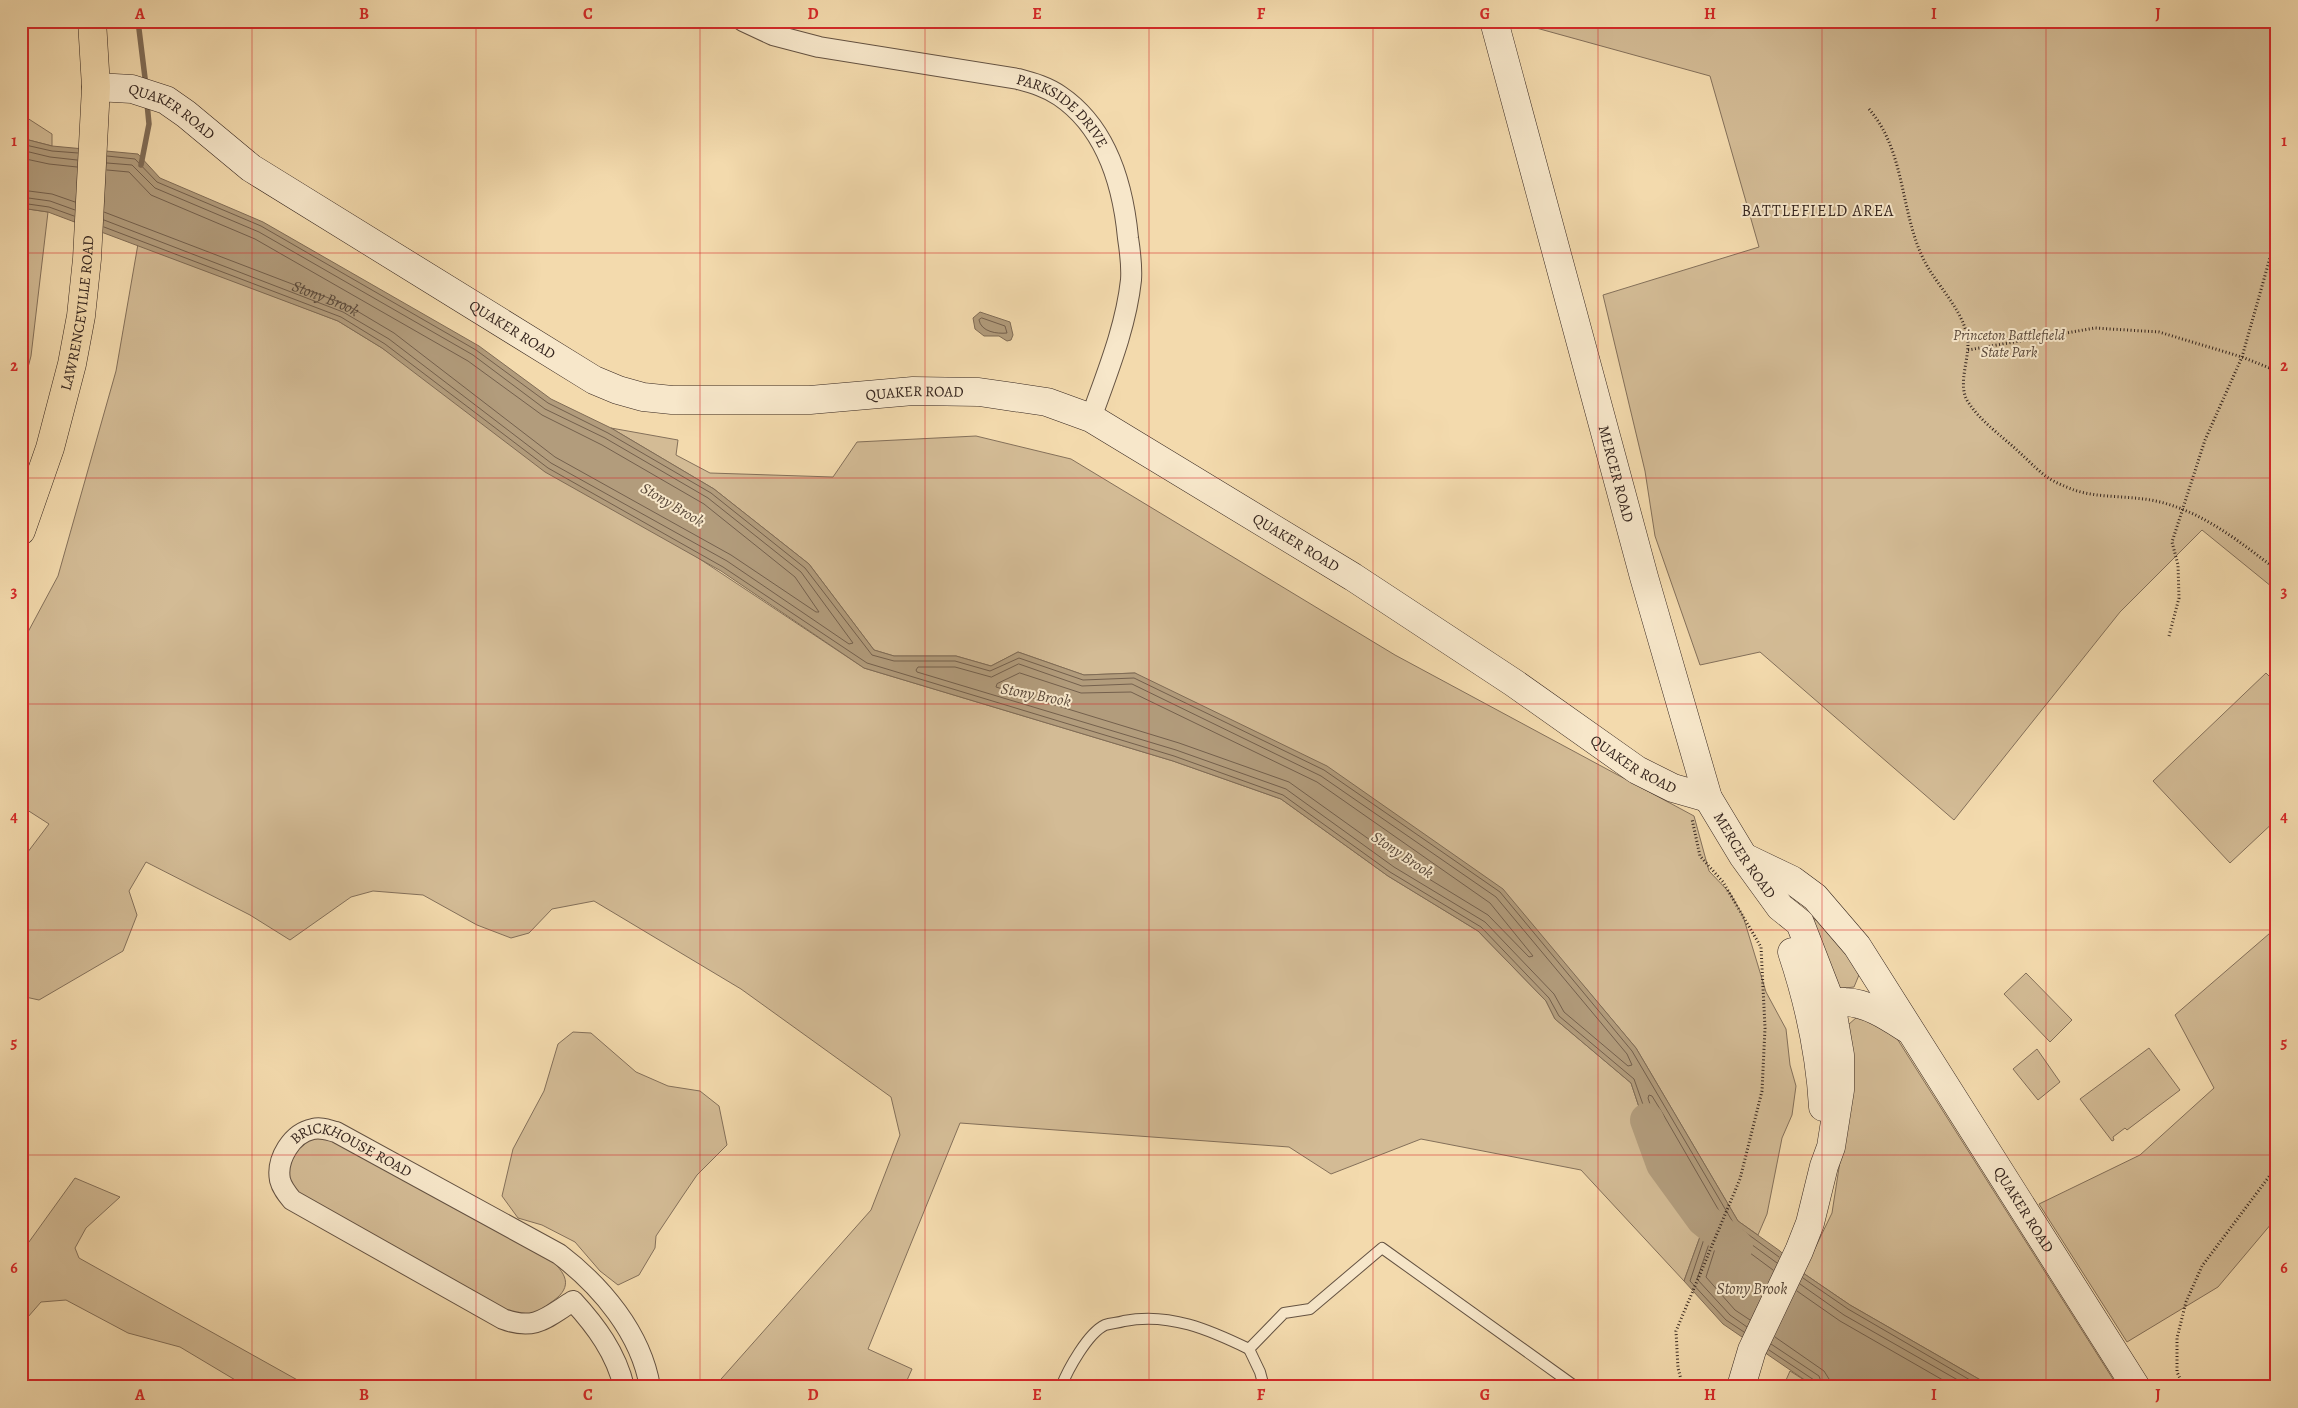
<svg xmlns="http://www.w3.org/2000/svg" width="2298" height="1408" viewBox="0 0 2298 1408" font-family="Alegreya,serif">
  <style>
    .green { fill: #d3bb95; stroke: #84705a }
    .water { fill: #b29c7c; stroke: #806c56 }
    .lines { fill: none; stroke-linecap: round; stroke-linejoin: round }
    .shore { stroke: #74604d; stroke-width: 1 }
    .stream { stroke: #806c56; stroke-width: 5.5 }
    .river { stroke: #b29c7c; stroke-width: 34 }
    .lane-casing { stroke: #645242; stroke-width: 12 }
    .street-casing { stroke: #645242; stroke-width: 22 }
    .secondary-casing { stroke: #35251e; stroke-width: 29 }
    .highway-casing { stroke: #35251e; stroke-width: 29 }
    .path { stroke: #35251e; stroke-width: 3; stroke-dasharray: 1 2.5; stroke-linecap: butt }
    .lane { stroke: #f7e7ca; stroke-width: 10 }
    .street { stroke: #f7e7ca; stroke-width: 20 }
    .secondary { stroke: #f7e7ca; stroke-width: 28 }
    .highway { stroke: #f3daad; stroke-width: 28 }
    .grid { fill: none; stroke: #d62828; stroke-width: 1; stroke-opacity: 0.55 }
    .labels { text-anchor: middle; stroke-width: 4; stroke-linejoin: round; paint-order: stroke }
    .street-label { font-size: 15px; fill: #35251e; stroke: #f7e7ca }
    .park-label { font-size: 15px; font-style: italic; fill: #5c4a3c; stroke: #f7e7ca }
    .neighbourhood-label { font-size: 16px; letter-spacing: 1px; fill: #35251e; stroke: #f7e7ca }
    .water-label { font-size: 16px; font-style: italic; fill: #5a493a; stroke: #f7e7ca }
    .neatline { fill: none; stroke: #d62828; stroke-width: 2 }
    .grid-label { font-size: 16px; text-anchor: middle; font-weight: bold; fill: #d62828 }
  </style>
  <rect width="100%" height="100%" fill="#f3daad"/>
  <filter id="stains"><feTurbulence type="fractalNoise" baseFrequency=".004" numOctaves="4"/><feColorMatrix values="0 0 0 0 .2 0 0 0 0 .09 0 0 0 0 .02 0 0 0 .5 -.17"/></filter>
  <radialGradient id="worn" r=".72"><stop offset=".6" stop-color="#630" stop-opacity="0"/><stop offset="1" stop-color="#630" stop-opacity=".3"/></radialGradient>
  <!-- green -->
  <g class="green">
    <path d="M1528 21H2277V591L2202 530 2120 612 1954 820 1760 652 1700 665 1655 536 1645 471 1603 295 1759 247 1710 76 1529 26Z"/>
    <path d="M21 114 52 134V146L21 138Z"/>
    <path d="M21 208 48 212 31 356 21 394Z"/>
    <path d="M138 244 338 321 382 348 864 668 1173 761 1281 799 1388 876 1478 931 1546 1001 1555 1019 1631 1083 1654 1152 1703 1219 1701 1234 1684 1281 1581 1170 1421 1139 1331 1174 1289 1147 960 1123 868 1349 912 1369 904 1387H714L871 1210 900 1135 891 1097 741 989 594 901 552 909 529 933 511 938 477 925 423 895 373 891 351 897 290 940 250 915 146 862 129 891 137 915 123 951 39 1000 21 996V861L49 824 21 806V645L58 576 116 371Z"/>
    <path d="M611 428 678 440 676 455 710 473 833 477 857 442 976 436 1071 459 1395 655 1694 816 1709 871 1730 893 1743 916 1766 992 1786 1029 1790 1065 1796 1086 1792 1115 1782 1138 1767 1214 1758 1235 1738 1221 1636 1048 1583 985 1135 673 1084 675 1018 652 991 666 956 656H894L874 650 809 564 714 489Z"/>
    <path d="M2266 673 2277 684V819L2230 863 2153 781Z"/>
    <path d="M1811 917C1831 928 1849 954 1859 975L1854 987 1837 989Z"/>
    <path d="M2277 927V1217L2218 1287 2127 1342 2039 1204 2140 1155 2214 1088 2175 1015Z"/>
    <path d="M2026 973 2072 1020 2050 1042 2004 994Z"/>
    <path d="M1857 1017H1866L1896 1037 2118 1387H1989L1984 1382 1850 1305 1803 1273 1832 1213 1847 1116 1848 1025Z"/>
    <path d="M573 1032 591 1033 636 1072 668 1086 700 1091 719 1106 727 1145 697 1175 682 1197 656 1236 655 1248 639 1275 618 1285 600 1271 575 1242 542 1225 518 1218 502 1196 513 1149 544 1091 558 1044Z"/>
    <path d="M2149 1048 2180 1090 2127 1130 2125 1128 2113 1137 2114 1140 2112 1141 2080 1099Z"/>
    <path d="M2037 1049 2060 1082 2038 1100 2013 1069Z"/>
    <path d="M325 1135 551 1260C569 1276 572 1289 550 1303 545 1307 539 1312 533 1313 525 1315 517 1314 509 1315L290 1188 286 1162 300 1141Z"/>
    <path d="M75 1178 120 1197 86 1228 75 1248 79 1258 310 1387H247L180 1347 128 1333 66 1300 41 1302 21 1325V1253Z"/>
    <path d="M1790 1371 1815 1387H1783Z"/>
  </g>
  <!-- water -->
  <g class="water">
    <path d="M21 138 52 146 138 154 160 178 263 222 479 346 551 399 611 428 714 489 809 564 874 650 894 656H956L991 666 1018 652 1084 675 1135 673 1327 766 1503 889 1636 1048 1738 1221 1780 1251 1803 1273 1850 1305 1984 1382 1989 1387H1815L1723 1324 1684 1281 1701 1234 1703 1219 1654 1152 1631 1083 1555 1019 1546 1001 1478 931 1388 876 1281 799 1173 761 864 668 721 571 545 472 382 348 338 321 48 212 21 208Z"/>
    <path d="M980 312 1010 322 1013 335 1011 340 1007 341 999 336H984L975 329 973 318Z"/>
  </g>
  <g class="lines">
    <!-- shore -->
    <g class="shore">
      <path d="M21 144 52 151 78 153"/>
      <path d="M21 150 50 157 77 160"/>
      <path d="M107 156 135 159 157 182 261 226 476 350 548 403 608 433 711 493 805 568 872 655 894 661H955L990 671 1019 658 1083 680 1134 678 1324 770 1500 892 1632 1051 1734 1224 1779 1257"/>
      <path d="M21 158 49 164 77 167"/>
      <path d="M21 190 52 194 75 202"/>
      <path d="M21 197 50 201 75 210"/>
      <path d="M21 203 49 207 74 216"/>
      <path id="s1" d="M104 212 347 305 394 333 555 457 731 555 816 612H819L795 577 704 504 602 445 542 415 468 361 255 239 151 195 129 172 107 170"/>
      <path d="M104 220 343 312 389 339 551 463 727 561 849 644 853 643 801 572 708 498 605 438 545 409 473 355 259 232 155 188 132 165 107 163"/>
      <path d="M104 227 341 317 385 344 548 468 723 567 867 663 1174 756 1283 795 1390 872 1481 927 1549 998 1559 1016 1634 1079 1659 1150 1707 1217 1705 1236 1690 1281 1726 1320 1744 1332"/>
      <path d="M982 318 1005 326 1007 333C997 334 981 332 979 320Z"/>
      <path d="M1019 664 1082 686 1132 684 1321 776 1496 897 1627 1054 1632 1065 1628 1066 1564 1012 1554 994 1485 922 1394 867 1286 789 1176 750 917 672 916 670 918 667H955L991 677Z"/>
      <path d="M1020 673 1081 693 1131 692 1317 782 1490 903 1533 956 1529 957 1488 915 1398 860 1289 782 1179 743 996 687 997 684Z"/>
      <path d="M1803 1278 1848 1309 1982 1387"/>
      <path d="M1800 1284 1844 1315 1970 1387"/>
      <path d="M1797 1291 1840 1321 1955 1387"/>
      <path d="M1750 1320 1735 1310 1706 1277 1720 1233H1723L1773 1270"/>
      <path d="M1747 1327 1730 1315 1697 1279 1711 1238 1713 1215 1664 1147 1648 1098 1649 1095 1652 1096 1663 1114 1729 1228 1777 1263"/>
      <path d="M1775 1337 1824 1371 1829 1379 1830 1387"/>
      <path d="M1771 1344 1819 1376 1823 1387"/>
      <path d="M1769 1350 1814 1380 1816 1387"/>
    </g>
    <!-- stream -->
    <g class="stream">
      <path d="M138 21 146 86"/>
      <path d="M141 165 149 124 147 103"/>
    </g>
    <!-- river -->
    <path class="river" d="M1647 1120 1663 1164 1703 1219 1736 1246"/>
    <!-- lane casing -->
    <g class="lane-casing">
      <g id="lane">
        <path d="M1061 1387C1068 1369 1088 1333 1105 1325 1111 1323 1118 1323 1124 1321 1169 1312 1210 1330 1249 1349"/>
        <path d="M1264 1387 1260 1372 1249 1349 1284 1313 1310 1309 1382 1248 1576 1387"/>
      </g>
    </g>
    <!-- street casing -->
    <g class="street-casing">
      <g id="street">
        <path id="s2" d="M743 21 773 35 819 47 1018 79C1033 83 1047 87 1060 96 1107 128 1123 185 1128 238 1130 251 1132 266 1131 280 1126 327 1107 373 1091 418"/>
        <path id="s3" d="M624 1387C616 1353 596 1326 573 1301 546 1318 535 1331 503 1319L292 1200C287 1194 282 1188 280 1180 276 1159 292 1133 313 1129 321 1127 328 1130 336 1132L559 1254C601 1286 641 1333 650 1387"/>
      </g>
    </g>
    <!-- secondary casing -->
    <g class="secondary-casing">
      <g id="secondary">
        <path id="s4" d="M1494 21 1644 577 1708 798 1743 856 1780 907 1800 923 1831 1003 1840 1055V1090L1831 1147 1824 1166 1810 1223 1799 1251 1752 1350 1741 1387"/>
        <path id="s5" d="M96 87 132 89 166 100 186 114 251 168 594 380 618 390 643 397 672 400H810L913 391 979 392 1047 402 1091 418 1353 577 1514 683 1637 770 1673 788 1708 798"/>
        <path id="s6" d="M1746 858 1792 880 1815 897 1857 946 2136 1387"/>
        <path d="M1792 952C1809 1003 1820 1054 1823 1107"/>
        <path d="M1815 997C1826 1003 1833 1001 1845 1002 1869 1003 1890 1018 1909 1030"/>
      </g>
    </g>
    <!-- highway casing -->
    <g class="highway-casing">
      <g id="highway">
        <path id="s7" d="M21 531 50 448 72 364 81 316 87 259 96 87 92 21"/>
      </g>
    </g>
    <!-- path -->
    <g class="path">
      <path d="M1869 109C1905 151 1900 208 1922 256 1934 283 1960 305 1967 335 1972 355 1956 383 1968 402 1981 422 2002 436 2019 452 2028 460 2037 470 2047 477 2054 482 2066 487 2074 490 2101 499 2133 495 2160 502 2205 513 2241 543 2277 570"/>
      <path d="M1968 350 2095 328 2159 332 2242 357 2277 371"/>
      <path d="M2169 636 2179 598 2178 565 2172 542 2205 440 2242 357 2277 233"/>
      <path d="M1683 1387 1678 1368 1676 1331 1740 1179 1762 1091 1765 1028 1761 947 1723 882 1700 856 1692 819"/>
      <path d="M2184 1387 2177 1372V1338L2186 1302 2202 1266 2277 1166"/>
    </g>
    <!-- lane -->
    <use href="#lane" class="lane"/>
    <!-- street -->
    <use href="#street" class="street"/>
    <!-- secondary -->
    <use href="#secondary" class="secondary"/>
    <!-- highway -->
    <use href="#highway" class="highway"/>
  </g>
  <!-- grid -->
  <path class="grid" d="M252 21V1387M476 21V1387M700 21V1387M925 21V1387M1149 21V1387M1373 21V1387M1598 21V1387M1822 21V1387M2046 21V1387M21 253H2277M21 478H2277M21 704H2277M21 930H2277M21 1155H2277"/>
  <g class="labels">
    <!-- street labels -->
    <g class="street-label">
      <text dy="5" stroke="none"><textPath href="#s5" startOffset="82">QUAKER ROAD</textPath></text>
      <text dy="5" stroke="none"><textPath href="#s2" startOffset="338">PARKSIDE DRIVE</textPath></text>
      <text dy="5" stroke="none"><textPath href="#s7" startOffset="226">LAWRENCEVILLE ROAD</textPath></text>
      <text dy="5" stroke="none"><textPath href="#s5" startOffset="488">QUAKER ROAD</textPath></text>
      <text dy="5" stroke="none"><textPath href="#s5" startOffset="908">QUAKER ROAD</textPath></text>
      <text dy="5" stroke="none"><textPath href="#s4" startOffset="469">MERCER ROAD</textPath></text>
      <text dy="5" stroke="none"><textPath href="#s5" startOffset="1328">QUAKER ROAD</textPath></text>
      <text dy="5" stroke="none"><textPath href="#s5" startOffset="1732">QUAKER ROAD</textPath></text>
      <text dy="5" stroke="none"><textPath href="#s4" startOffset="874">MERCER ROAD</textPath></text>
      <text dy="5" stroke="none"><textPath href="#s3" startOffset="552">BRICKHOUSE ROAD</textPath></text>
      <text dy="5" stroke="none"><textPath href="#s6" startOffset="456">QUAKER ROAD</textPath></text>
    </g>
    <!-- park labels -->
    <g class="park-label">
      <text x="2009" y="340">Princeton Battlefield<tspan x="2009" dy="17">State Park</tspan></text>
    </g>
    <!-- neighbourhood labels -->
    <g class="neighbourhood-label">
      <text x="1818" y="216">BATTLEFIELD AREA</text>
    </g>
    <!-- water labels -->
    <g class="water-label">
      <text dy="6" stroke="none"><textPath href="#s1" startOffset="238">Stony Brook</textPath></text>
      <text transform="translate(673 504) rotate(31)" y="6">Stony Brook</text>
      <text transform="translate(1036 694) rotate(11)" y="6">Stony Brook</text>
      <text transform="translate(1403 854) rotate(34)" y="6">Stony Brook</text>
      <text x="1752" y="1294">Stony Brook</text>
    </g>
  </g>
  <!-- margin -->
  <rect width="2298" height="1408" fill="none" stroke="#f3daad" stroke-width="55"/>
  <rect x="28" y="28" width="2242" height="1352" class="neatline"/>
  <g class="grid-label">
    <text x="140" y="19">A</text>
    <text x="364" y="19">B</text>
    <text x="588" y="19">C</text>
    <text x="813" y="19">D</text>
    <text x="1037" y="19">E</text>
    <text x="1261" y="19">F</text>
    <text x="1485" y="19">G</text>
    <text x="1710" y="19">H</text>
    <text x="1934" y="19">I</text>
    <text x="2158" y="19">J</text>
    <text x="14" y="146">1</text>
    <text x="2284" y="146">1</text>
    <text x="14" y="371">2</text>
    <text x="2284" y="371">2</text>
    <text x="14" y="597">3</text>
    <text x="2284" y="597">3</text>
    <text x="14" y="822">4</text>
    <text x="2284" y="822">4</text>
    <text x="14" y="1048">5</text>
    <text x="2284" y="1048">5</text>
    <text x="14" y="1273">6</text>
    <text x="2284" y="1273">6</text>
    <text x="140" y="1400">A</text>
    <text x="364" y="1400">B</text>
    <text x="588" y="1400">C</text>
    <text x="813" y="1400">D</text>
    <text x="1037" y="1400">E</text>
    <text x="1261" y="1400">F</text>
    <text x="1485" y="1400">G</text>
    <text x="1710" y="1400">H</text>
    <text x="1934" y="1400">I</text>
    <text x="2158" y="1400">J</text>
  </g>
  <rect width="100%" height="100%" filter="url(#stains)"/>
  <rect width="100%" height="100%" fill="url(#worn)"/>
</svg>
